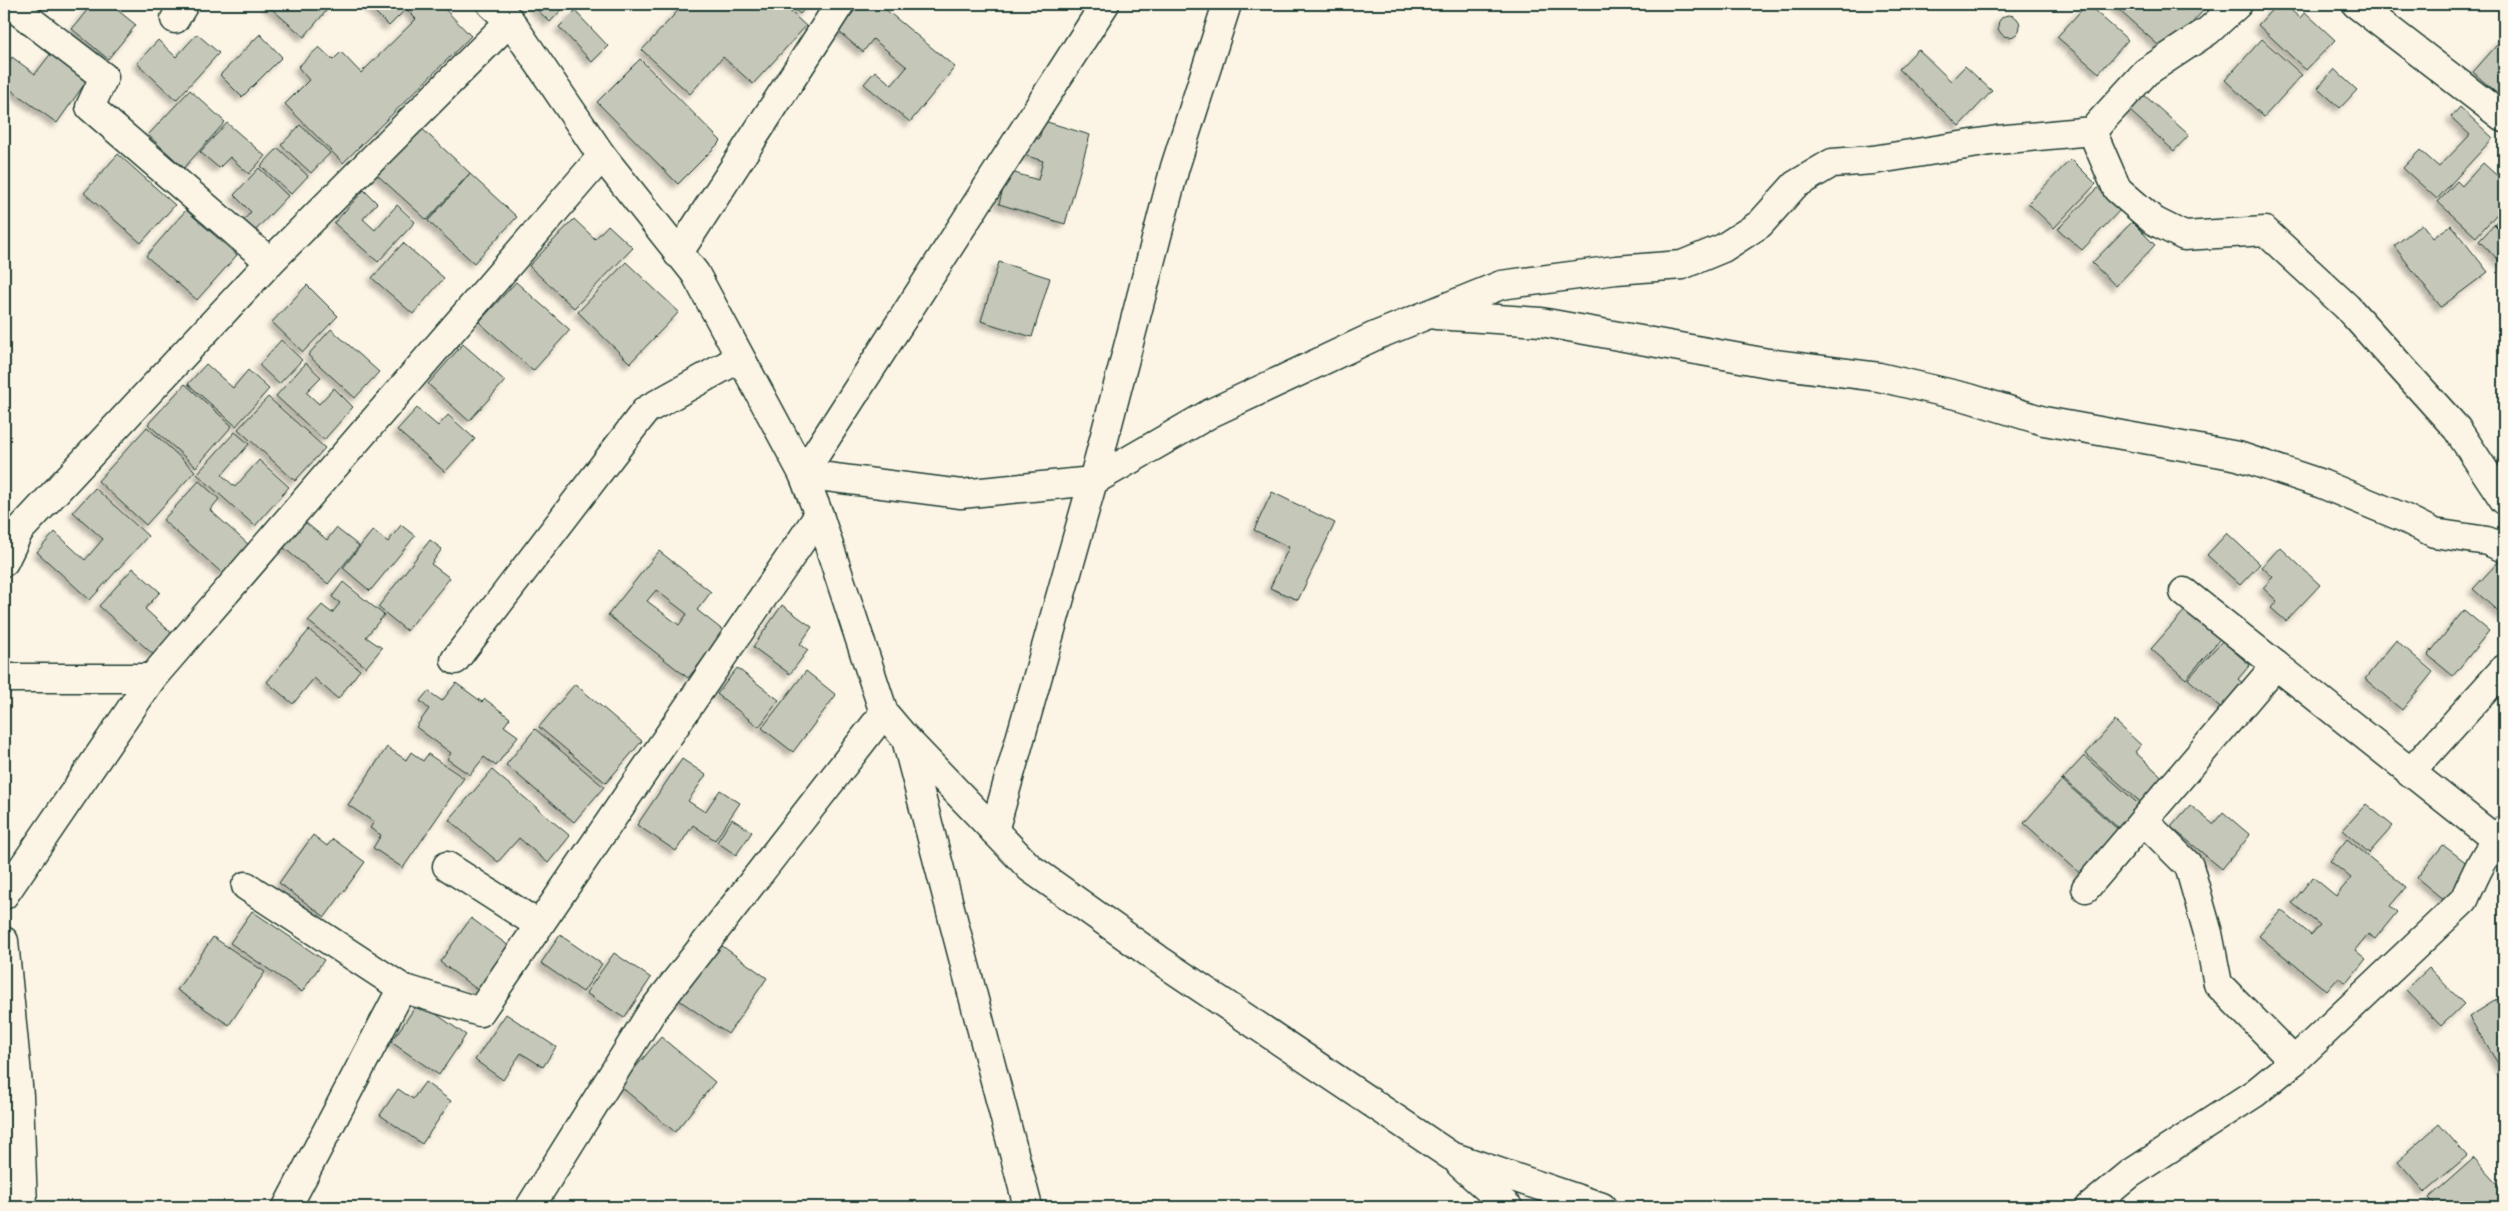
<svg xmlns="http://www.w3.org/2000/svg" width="2508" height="1211" viewBox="0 0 2508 1211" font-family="'Architects Daughter',sans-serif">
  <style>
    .building { fill: #c5c7b9; stroke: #1f3d34; fill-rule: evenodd; filter: url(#shadow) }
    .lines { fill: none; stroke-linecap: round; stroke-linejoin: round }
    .minor-casing { stroke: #1f3d34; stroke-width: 31 }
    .minor { stroke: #fcf5e5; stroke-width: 28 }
  </style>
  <defs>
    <filter id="shadow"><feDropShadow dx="-4.5" dy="4.5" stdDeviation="2.5" flood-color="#0004"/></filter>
  </defs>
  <rect width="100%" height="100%" fill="#fcf5e5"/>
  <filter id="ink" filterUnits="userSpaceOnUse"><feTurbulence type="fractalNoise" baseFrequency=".02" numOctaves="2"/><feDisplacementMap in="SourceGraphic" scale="10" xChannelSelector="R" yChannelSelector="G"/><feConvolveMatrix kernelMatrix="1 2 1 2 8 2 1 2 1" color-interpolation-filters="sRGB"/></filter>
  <g filter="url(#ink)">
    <!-- building -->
    <g class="building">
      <path d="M92 4H110L136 25 108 59 72 29Z"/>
      <path d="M266 4H332L304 37Z"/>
      <path d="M367 4H440L471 36 343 163 285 104 309 80 298 67 319 47 333 60 341 52 361 73 416 19 406 9 389 26Z"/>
      <path d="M531 4H567L550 22Z"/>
      <path d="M684 4H782L806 26 753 84 723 57 690 94 642 50Z"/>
      <path d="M789 4H809L800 14Z"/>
      <path d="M860 4H879L955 67 910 122 864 84 875 71 892 85 907 67 873 39 863 52 838 31Z"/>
      <path d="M2087 4 2128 40 2099 73 2057 37Z"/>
      <path d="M2112 4H2209L2166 52Z"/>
      <path d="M2277 4H2284L2300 18 2305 12 2335 40 2306 70 2258 25Z"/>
      <path d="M575 11 608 46 592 62 559 27Z"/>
      <circle cx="2009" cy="26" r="11"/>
      <path d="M197 34 219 53 176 100 137 63 158 40 176 57Z"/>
      <path d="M260 34 282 57 242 97 220 75Z"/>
      <path d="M2504 37V100L2473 72Z"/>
      <path d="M2262 39 2302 75 2264 117 2225 80Z"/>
      <path d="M1918 49 1951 81 1965 66 1992 91 1959 126 1899 69Z"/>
      <path d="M52 52 88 79 57 123 4 85V69L12 57 35 74Z"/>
      <path d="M640 59 721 141 678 184 597 102Z"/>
      <path d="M2334 69 2357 90 2340 108 2318 88Z"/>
      <path d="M190 90 225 122 184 168 148 135Z"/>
      <path d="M2143 94 2189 135 2174 151 2129 110Z"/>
      <path d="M2460 107 2493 138 2437 199 2403 168 2420 150 2439 167 2470 135 2451 117Z"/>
      <path d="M1044 121 1090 135 1065 224 999 204 1008 171 1038 180 1043 161 1024 155 1029 136 1039 139Z"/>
      <path d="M227 123 265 156 249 174 230 157 219 168 200 152Z"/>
      <path d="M300 125 330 153 311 173 281 145Z"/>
      <path d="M418 125 470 173 427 220 375 173Z"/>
      <path d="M278 148 308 176 291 194 261 166Z"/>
      <path d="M118 154 175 205 141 243 84 193Z"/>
      <path d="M2071 159 2096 184 2054 228 2028 203Z"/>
      <path d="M2483 163 2504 182V206L2476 237 2438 202 2457 181 2462 186Z"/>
      <path d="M259 168 288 196 253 233 242 222 251 212 234 195Z"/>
      <path d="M470 174 517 217 474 263 428 221Z"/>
      <path d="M2098 188 2121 209 2082 250 2058 229Z"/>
      <path d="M364 190 377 203 363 219 375 230 397 205 415 222 378 262 334 223Z"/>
      <path d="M186 210 237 255 197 300 146 256Z"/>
      <path d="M2504 214V233L2494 224Z"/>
      <path d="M574 219 595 239 608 225 633 248 574 308 529 266Z"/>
      <path d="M2132 222 2155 245 2116 286 2092 263Z"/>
      <path d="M2422 224 2433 238 2451 225 2488 272 2441 307 2394 246Z"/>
      <path d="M2494 225 2504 235V265L2479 241Z"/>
      <path d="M403 243 444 278 413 314 372 278Z"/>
      <path d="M626 262 679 312 630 363 578 312Z"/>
      <path d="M999 262 1050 278 1032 337 981 321Z"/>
      <path d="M516 282 570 330 533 371 479 322Z"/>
      <path d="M307 285 338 316 303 352 272 322Z"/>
      <path d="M331 329 379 372 355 398 308 355Z"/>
      <path d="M281 340 302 360 279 384 259 365Z"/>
      <path d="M463 344 505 381 469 421 428 384Z"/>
      <path d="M306 363 321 377 306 392 319 404 334 388 353 407 324 440 276 396Z"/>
      <path d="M206 364 233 388 248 370 269 389 236 426 188 384Z"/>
      <path d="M185 384 232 426 196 467 148 424Z"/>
      <path d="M268 397 325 448 295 481 238 429Z"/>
      <path d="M417 408 438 426 448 415 475 439 445 472 397 430Z"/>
      <path d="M147 427 195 471 146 525 98 481Z"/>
      <path d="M235 432 249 444 222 475 235 487 259 460 289 487 255 526 197 474Z"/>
      <path d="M2504 453V479L2491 468Z"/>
      <path d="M199 481 219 499 210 510 249 545 223 574 163 520Z"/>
      <path d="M95 488 148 536 90 600 37 552 55 532 85 560 103 539 73 512Z"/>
      <path d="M1272 492 1335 523 1298 600 1270 588 1289 547 1254 530Z"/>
      <path d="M300 518 327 540 336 528 359 546 328 584 279 544Z"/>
      <path d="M401 525 415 536 370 591 343 568 373 530 388 542Z"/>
      <path d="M2227 533 2260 564 2240 585 2207 555Z"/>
      <path d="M430 540 442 549 431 564 450 578 407 631 378 607Z"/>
      <path d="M2280 547 2320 585 2286 621 2271 608 2277 601 2263 588 2273 577 2262 567Z"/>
      <path d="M659 551 711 592 697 610 725 632 688 678 608 615ZM656 590 687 614 679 625 647 601Z"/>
      <path d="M2500 560 2504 564V617L2473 589Z"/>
      <path d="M133 568 160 592 145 609 174 635 155 656 99 606Z"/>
      <path d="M343 582 384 615 366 637 382 648 366 667 308 621 322 605 332 613 340 603 332 597Z"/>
      <path d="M782 605 812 627 800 644 808 650 790 674 753 647Z"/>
      <path d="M2186 609 2220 639 2186 679 2151 649Z"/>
      <path d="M2464 610 2489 631 2453 676 2428 655Z"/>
      <path d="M309 630 360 670 338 699 314 678 293 704 267 682Z"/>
      <path d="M2396 640 2433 672 2402 710 2365 679Z"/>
      <path d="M2222 641 2250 665 2238 679 2248 688 2226 712 2188 679Z"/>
      <path d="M737 668 779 700 759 727 717 694Z"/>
      <path d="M806 671 836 695 793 752 762 728Z"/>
      <path d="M456 683 482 702 485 699 510 718 504 726 518 736 496 766 484 757 470 775 447 759 451 753 416 727 429 709 420 701 428 691 442 701Z"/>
      <path d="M575 684 642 741 606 783 539 727Z"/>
      <path d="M2115 721 2141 745 2135 752 2167 781 2145 806 2086 754Z"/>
      <path d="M535 729 604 787 574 822 506 765Z"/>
      <path d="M387 747 406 760 411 752 423 761 428 754 464 778 403 868 373 848 381 835 370 828 374 822 348 805Z"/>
      <path d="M2084 756 2144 809 2123 832 2063 779Z"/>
      <path d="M682 759 706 775 688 801 705 812 720 790 740 803 715 840 693 825 676 851 637 825Z"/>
      <path d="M492 770 570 836 548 863 519 838 498 862 449 820Z"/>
      <path d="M2062 780 2122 833 2083 876 2024 823Z"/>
      <path d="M2366 804 2393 826 2369 853 2343 830Z"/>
      <path d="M2190 805 2213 824 2223 812 2250 835 2222 869 2171 827Z"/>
      <path d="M732 819 752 832 736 855 717 842Z"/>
      <path d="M313 835 327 846 333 839 365 862 325 917 279 883Z"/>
      <path d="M2347 839 2406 887 2390 906 2397 912 2375 939 2368 934 2355 950 2366 959 2346 983 2339 977 2327 991 2259 936 2281 910 2311 935 2320 925 2292 903 2313 877 2336 896 2351 878 2330 861Z"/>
      <path d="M2443 845 2472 867 2445 901 2417 878Z"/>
      <path d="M252 911 324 960 302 992 230 943Z"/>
      <path d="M471 918 513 949 482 993 440 962Z"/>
      <path d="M560 935 602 964 583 992 541 963Z"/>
      <path d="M213 937 265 972 229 1025 177 990Z"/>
      <path d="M718 943 767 978 728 1034 679 1000Z"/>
      <path d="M614 953 651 978 624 1018 586 993Z"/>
      <path d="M2429 968 2464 1004 2441 1026 2406 990Z"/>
      <path d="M2504 995V1073L2469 1017Z"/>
      <path d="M419 1002 466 1035 439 1075 391 1042Z"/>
      <path d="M506 1014 556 1047 543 1067 521 1053 503 1080 475 1060Z"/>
      <path d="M661 1037 715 1082 675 1132 620 1086Z"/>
      <path d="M425 1082 451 1101 422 1144 380 1115 398 1089 413 1099Z"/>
      <path d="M2439 1124 2467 1156 2425 1192 2398 1161Z"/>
      <path d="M2474 1158 2504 1191V1207H2438L2429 1198Z"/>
    </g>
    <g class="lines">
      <!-- minor casing -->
      <g class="minor-casing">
        <g id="minor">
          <path d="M491 4 510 21 602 156 695 273 803 474 819 515 884 713 906 739 1028 1207"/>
          <path d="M1105 4 803 474 961 494 1093 481 1211 413 1375 336 1501 285 1616 270 1682 265 1723 248 1760 224 1795 185 1832 163 1873 160 1997 140 2092 131 2146 72 2208 31 2238 4"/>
          <path d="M2356 4 2504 118"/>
          <path d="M175 19 184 4"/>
          <path d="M2092 131 2117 189 2154 221 2184 236 2265 231 2347 307 2457 429 2504 500"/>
          <path d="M678 254 840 4"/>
          <path d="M270 262 510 21"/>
          <path d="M1436 315 1541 322 1768 363 1879 377 1969 398 2044 421 2238 456 2322 484 2402 517 2434 533 2487 541 2504 548"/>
          <path d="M4 562 19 531 270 262 90 107 104 77 9 4"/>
          <path d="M2184 592 2495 839"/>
          <path d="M455 660 646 410 740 358"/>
          <path d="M4 678H152"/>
          <path d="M907 740 1030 868 1158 959 1451 1156 1602 1207"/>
          <path d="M2410 773 2504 669"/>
          <path d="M2144 821 2189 866 2208 933 2218 984 2294 1061"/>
          <path d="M994 831 1093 481 1175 167 1227 4"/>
          <path d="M447 866 539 925"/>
          <path d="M246 886 402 988 480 1012 819 515"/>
          <path d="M2086 888 2276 665"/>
          <path d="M4 895 152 678 602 156"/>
          <path d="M4 941 19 1096 23 1207"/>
          <path d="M1460 1164 1508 1207"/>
          <path d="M287 1207 402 988"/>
          <path d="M530 1207 651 1013 884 713"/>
          <path d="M2090 1207 2130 1174 2255 1093 2294 1061 2464 900C2475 875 2486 850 2504 830"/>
        </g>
      </g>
      <!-- minor -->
      <use href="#minor" class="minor"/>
    </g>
  </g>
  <!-- margin -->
  <rect width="2508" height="1211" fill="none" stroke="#fcf5e5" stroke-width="20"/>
  <rect x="10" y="10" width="2488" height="1191" fill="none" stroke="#1f3d34" stroke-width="2" filter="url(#ink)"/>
</svg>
